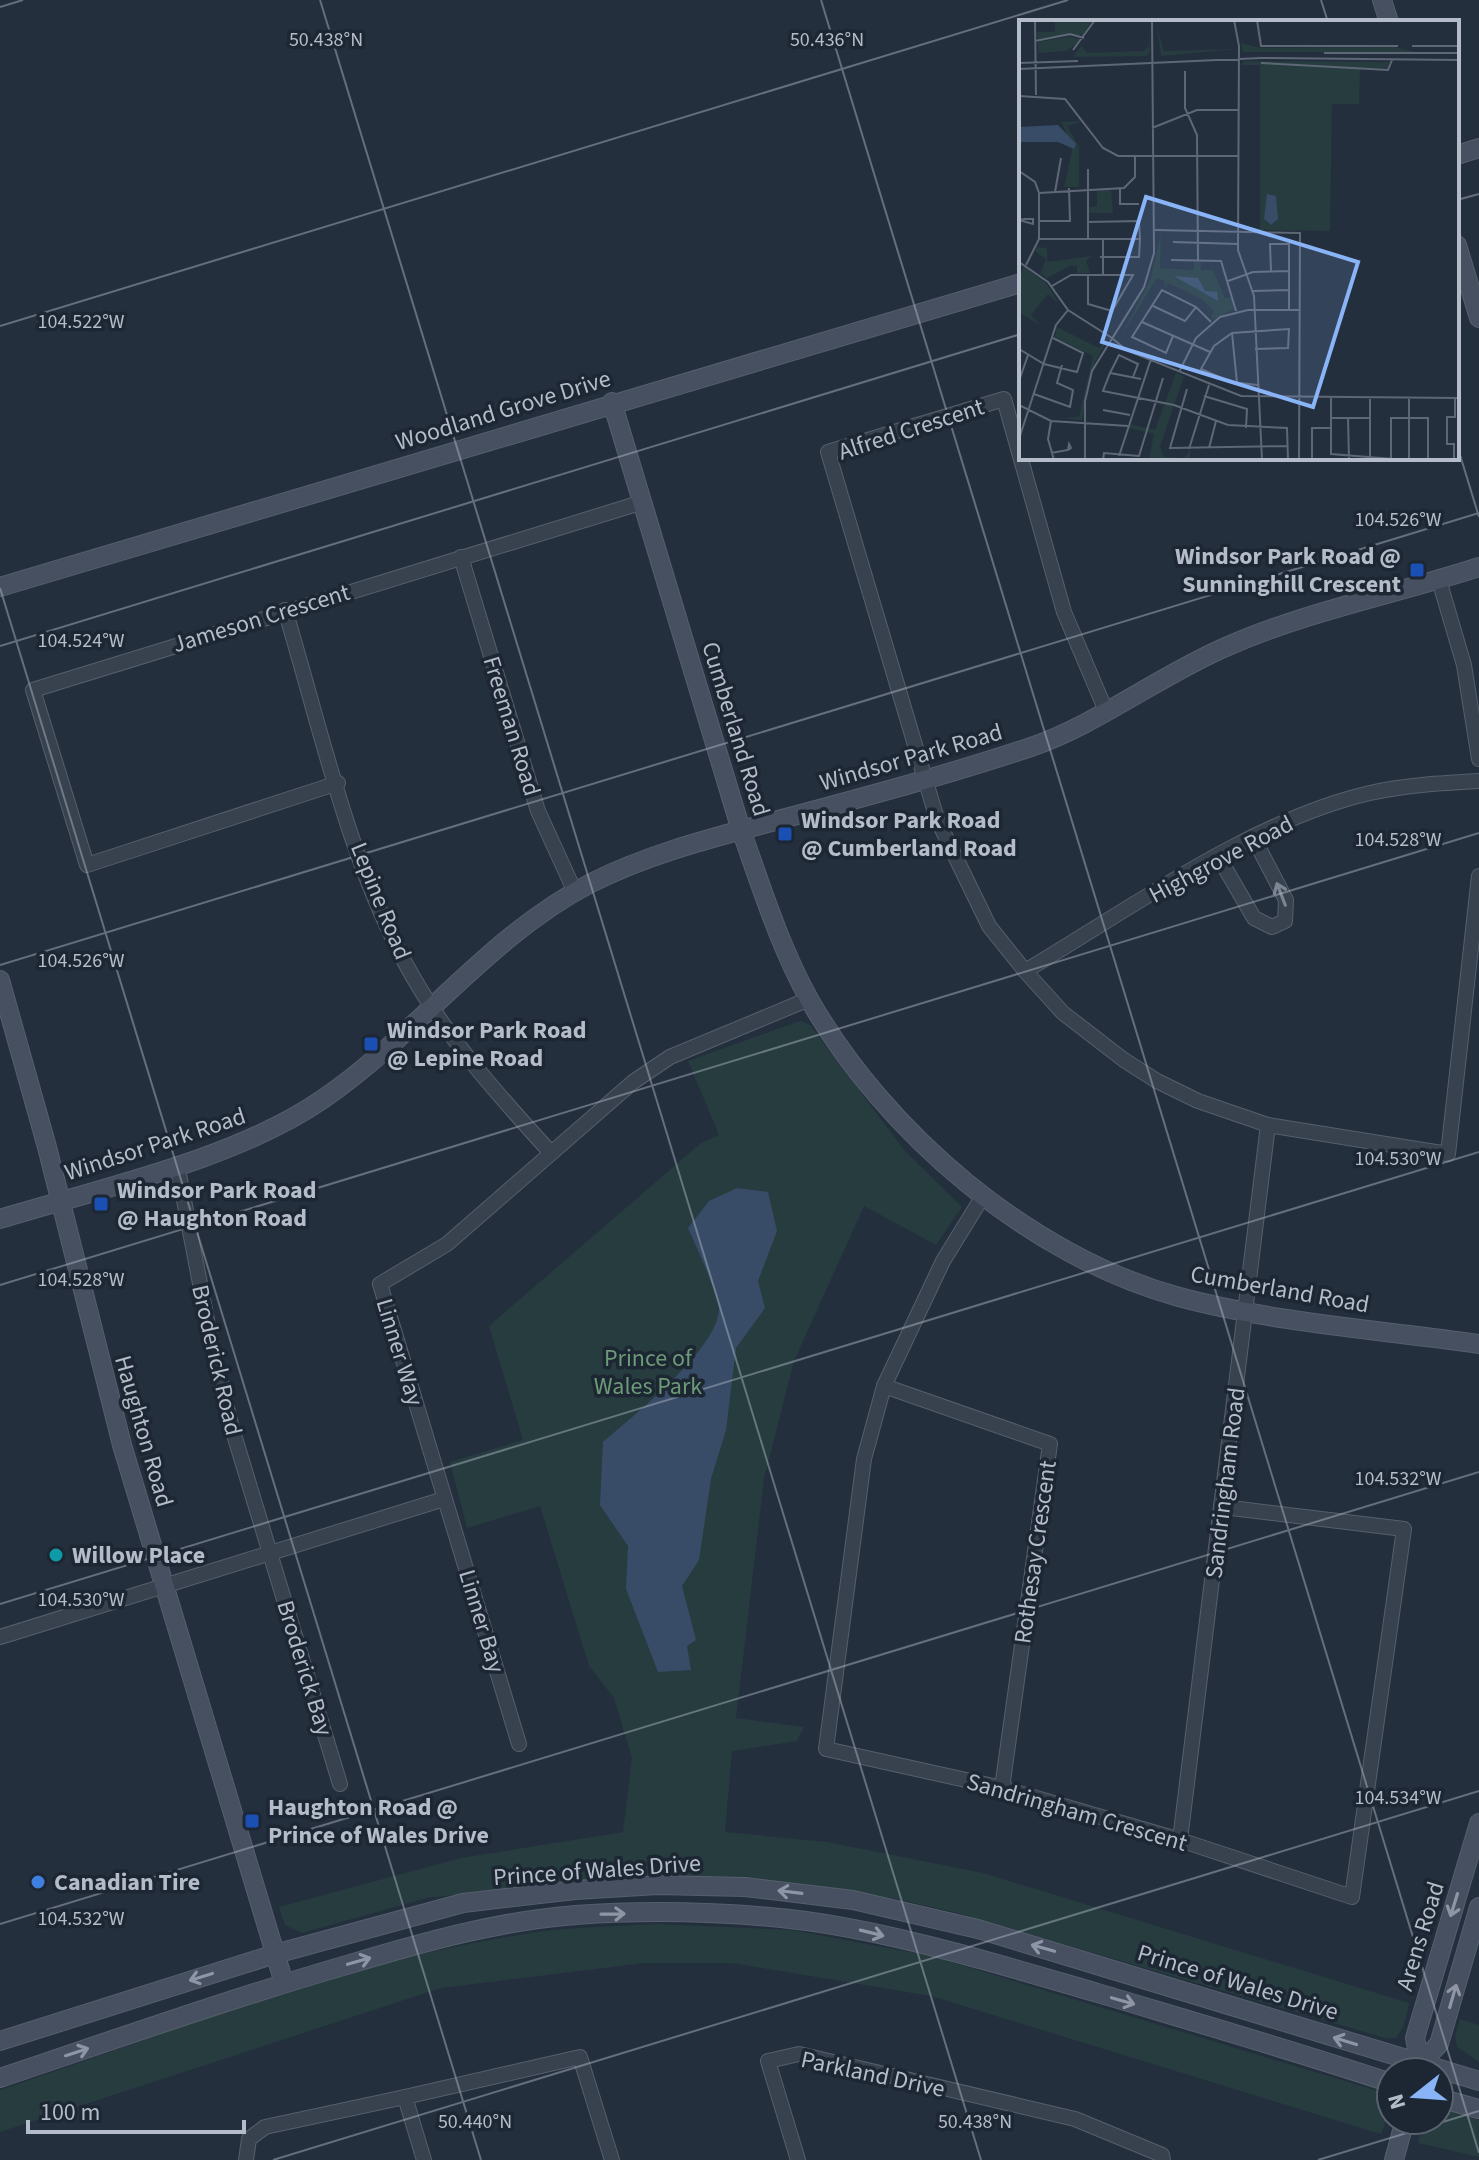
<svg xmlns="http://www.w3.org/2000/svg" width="1479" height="2160" viewBox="0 0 1479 2160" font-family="'Source Sans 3',sans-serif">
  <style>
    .green { fill: #263c3f }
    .water { fill: #394c67 }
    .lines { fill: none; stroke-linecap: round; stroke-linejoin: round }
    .street-casing { stroke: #565f6c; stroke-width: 16 }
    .secondary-casing { stroke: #565f6c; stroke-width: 20 }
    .street { stroke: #38414e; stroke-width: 14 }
    .secondary { stroke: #465061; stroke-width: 18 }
    .oneway { stroke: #7c8592 }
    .oneway2 { stroke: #8e96a5 }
    .ticks { fill: none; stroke: #b4bcc9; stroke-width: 2; stroke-opacity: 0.45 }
    .transit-dot { fill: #1a4fb4; stroke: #1d2633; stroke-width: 3 }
    .culture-dot { fill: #0f9aa8; stroke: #1d2633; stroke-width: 3 }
    .shop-dot { fill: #3f7fe0; stroke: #1d2633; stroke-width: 3 }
    .labels { text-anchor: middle; stroke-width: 7; stroke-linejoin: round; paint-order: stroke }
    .street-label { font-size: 24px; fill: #b4bcc9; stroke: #1d2633 }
    .poi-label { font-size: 24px; font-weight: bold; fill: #b4bcc9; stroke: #1d2633; text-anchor: start }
    .park-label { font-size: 24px; fill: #6b9a76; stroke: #1d2633 }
    .inset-road { fill: none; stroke: #5e6776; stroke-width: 2 }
    .view { fill: #8ab4f8; fill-opacity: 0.15; stroke: #8ab4f8; stroke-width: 4 }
    .inset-edge { fill: none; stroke: #b4bcc9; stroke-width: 4 }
    .ticks-label { font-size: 20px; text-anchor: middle; fill: #b4bcc9; stroke: #1d2633; stroke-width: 7; stroke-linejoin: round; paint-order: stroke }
  </style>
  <rect width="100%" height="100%" fill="#242f3e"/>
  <!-- green -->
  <g class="green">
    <path d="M800 1021 810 1025 905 1151 962 1207 936 1245 864 1206 794 1361 764 1479 736 1718 804 1727 797 1741 732 1751 725 1832 827 1842 983 1873 1409 2003 1404 2026 1396 2038H1385L954 1912 892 1898 744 1879 605 1878 427 1898 302 1933 285 1925 279 1907 461 1858 623 1832 632 1758 614 1698 589 1666 540 1506 467 1528 450 1462 523 1440 489 1326 701 1143 719 1135 688 1061Z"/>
    <path d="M658 1924 792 1930 931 1956 1378 2091C1393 2105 1388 2116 1381 2134L931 1996 732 1963H644L441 1988 0 2132V2090C173 2032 349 1960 531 1933 573 1927 616 1926 658 1924Z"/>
    <path d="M1460 2019 1479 2025V2062L1457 2047 1455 2036Z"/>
    <path d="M1439 2108 1479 2120V2157L1418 2143 1422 2120H1439Z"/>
  </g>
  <!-- water -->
  <path class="water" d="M737 1188 768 1192 777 1231 758 1281 765 1308 736 1348 726 1430 711 1479 699 1560 682 1586 696 1640 687 1646 691 1670 658 1672 626 1589 628 1546 600 1505 603 1442C633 1416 718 1349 719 1309 719 1295 695 1244 688 1228L709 1201Z"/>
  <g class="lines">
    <!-- street casing -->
    <g class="street-casing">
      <g id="street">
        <path d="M461 557 538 811 575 892"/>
        <path d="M1439 580 1464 665 1479 759"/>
        <path d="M285 610C322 732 349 865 413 977 451 1043 500 1097 551 1153"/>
        <path d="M1106 711 1064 612 1004 399 828 452 937 819 989 926 1025 971 1063 1013 1124 1060 1157 1081 1198 1101 1268 1125 1448 1154 1479 876"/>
        <path d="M338 783 87 865 33 690 643 502"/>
        <path d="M1218 856 1254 918 1272 927 1285 921 1286 900 1253 837"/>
        <path d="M1025 971C1130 909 1252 820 1370 793 1406 785 1442 783 1479 781"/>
        <path d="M177 1164 213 1351 232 1428 340 1784"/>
        <path d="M983 1196 943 1261 884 1386 864 1459 826 1749 1002 1788 1180 1840 1352 1897 1404 1529 1223 1507"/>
        <path d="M884 1386 1050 1444 1002 1788"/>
        <path d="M0 1637 444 1499"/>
        <path d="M519 1744 380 1284 447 1244 633 1082 670 1057 809 999"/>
        <path d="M1180 1840 1268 1125"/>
        <path d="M246 2160 249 2139 265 2127 405 2097"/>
        <path d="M424 2160 405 2097 580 2057 612 2160"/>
        <path d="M798 2160 768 2061 799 2054 1075 2119 1162 2155 1163 2160"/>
      </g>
    </g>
    <!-- secondary casing -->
    <g class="secondary-casing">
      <g id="secondary">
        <path d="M1382 0 1389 22"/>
        <path d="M1457 155 1479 148"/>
        <path d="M1457 245 1479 318"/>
        <path d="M612 402 741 830C761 886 780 947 809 999 885 1133 1030 1256 1179 1297 1276 1323 1380 1330 1479 1344"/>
        <path d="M0 587 1021 283"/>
        <path d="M0 980 47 1147 122 1445 284 1983"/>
        <path d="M0 1219C102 1188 236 1159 323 1099 418 1034 487 937 591 883 652 852 720 836 786 818 868 796 950 774 1031 747 1100 723 1160 675 1228 646 1308 611 1396 594 1479 567"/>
        <path d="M0 2041 275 1954 463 1903 575 1890 658 1885 745 1887 853 1900 978 1929 1479 2081"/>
        <path d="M1420 2064 1439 2044 1479 1907"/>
        <path d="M1417 2072 1420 2064 1415 2038 1479 1823"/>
        <path d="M0 2078C116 2039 232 1998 350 1964 424 1942 498 1921 576 1915 659 1909 768 1912 849 1928 934 1944 1018 1970 1101 1994 1198 2023 1295 2051 1391 2083"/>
        <path d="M1439 2098 1479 2109"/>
        <path d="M1394 2160 1405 2120"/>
      </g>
    </g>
    <!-- street -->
    <use href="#street" class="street"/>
    <!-- secondary -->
    <use href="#secondary" class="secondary"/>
  </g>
  <!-- one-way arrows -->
  <defs><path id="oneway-shaft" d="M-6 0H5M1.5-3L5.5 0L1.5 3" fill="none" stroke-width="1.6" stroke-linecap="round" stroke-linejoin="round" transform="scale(2)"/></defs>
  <use class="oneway" href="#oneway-shaft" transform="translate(1281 894) rotate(-111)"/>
  <g class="oneway2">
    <use href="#oneway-shaft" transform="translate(790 1892) rotate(-173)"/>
    <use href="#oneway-shaft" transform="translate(1454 1905) rotate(107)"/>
    <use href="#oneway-shaft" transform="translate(613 1914) rotate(-1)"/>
    <use href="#oneway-shaft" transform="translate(872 1933) rotate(14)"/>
    <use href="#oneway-shaft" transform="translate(1043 1948) rotate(-164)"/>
    <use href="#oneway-shaft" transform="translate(359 1961) rotate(-16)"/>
    <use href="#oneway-shaft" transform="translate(201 1977) rotate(163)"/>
    <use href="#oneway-shaft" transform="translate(1453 1996) rotate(-74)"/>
    <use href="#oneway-shaft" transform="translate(1123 2001) rotate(16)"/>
    <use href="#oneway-shaft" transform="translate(1345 2041) rotate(-163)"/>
    <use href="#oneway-shaft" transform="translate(77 2052) rotate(-18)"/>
  </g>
  <!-- ticks -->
  <path class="ticks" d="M320 0 981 2160M821 0 1479 2153M1321 0 1328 22M0 7 23 0M1457 200 1479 194M0 326 1068 0M1457 445 1479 517M0 588 481 2160M0 646 1021 334M0 965 1479 513M0 1285 1479 833M0 1604 1479 1152M0 1924 1479 1472M273 2160 1479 1791M1318 2160 1479 2111"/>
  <!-- markers -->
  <g class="transit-dot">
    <rect x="1409" y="562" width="16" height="16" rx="4"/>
    <rect x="777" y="826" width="16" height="16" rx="4"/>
    <rect x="363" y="1036" width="16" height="16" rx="4"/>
    <rect x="93" y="1196" width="16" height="16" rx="4"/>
    <rect x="244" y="1813" width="16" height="16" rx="4"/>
  </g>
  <circle class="culture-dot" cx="56" cy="1555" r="8"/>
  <circle class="shop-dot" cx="38" cy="1882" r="8"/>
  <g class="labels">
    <!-- street labels -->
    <g class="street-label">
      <text transform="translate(503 410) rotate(-17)" y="8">Woodland Grove Drive</text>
      <text transform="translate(911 429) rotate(-18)" y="8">Alfred Crescent</text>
      <text transform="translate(261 618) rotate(-17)" y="8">Jameson Crescent</text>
      <text transform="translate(512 726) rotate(73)" y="8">Freeman Road</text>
      <text transform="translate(736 729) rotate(73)" y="8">Cumberland Road</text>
      <text transform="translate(911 757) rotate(-16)" y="8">Windsor Park Road</text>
      <text transform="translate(1221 859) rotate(-28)" y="8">Highgrove Road</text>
      <text transform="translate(381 901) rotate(68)" y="8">Lepine Road</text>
      <text transform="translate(155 1144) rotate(-18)" y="8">Windsor Park Road</text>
      <text transform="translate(1280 1289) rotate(10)" y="8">Cumberland Road</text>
      <text transform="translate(400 1352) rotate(73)" y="8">Linner Way</text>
      <text transform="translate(217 1360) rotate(77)" y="8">Broderick Road</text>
      <text transform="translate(144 1431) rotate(74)" y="8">Haughton Road</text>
      <text transform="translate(1225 1483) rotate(-83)" y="8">Sandringham Road</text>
      <text transform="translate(1035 1552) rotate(-82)" y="8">Rothesay Crescent</text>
      <text transform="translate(482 1621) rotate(73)" y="8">Linner Bay</text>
      <text transform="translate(305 1668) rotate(73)" y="8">Broderick Bay</text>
      <text transform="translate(1077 1812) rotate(16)" y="8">Sandringham Crescent</text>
      <text transform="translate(597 1870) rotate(-4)" y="8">Prince of Wales Drive</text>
      <text transform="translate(1420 1936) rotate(-73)" y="8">Arens Road</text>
      <text transform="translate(1238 1982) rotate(17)" y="8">Prince of Wales Drive</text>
      <text transform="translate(873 2074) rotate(12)" y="8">Parkland Drive</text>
    </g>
    <!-- poi labels -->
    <g class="poi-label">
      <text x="1401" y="564" text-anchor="end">Windsor Park Road @<tspan x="1401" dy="28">Sunninghill Crescent</tspan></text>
      <text x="801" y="828">Windsor Park Road<tspan x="801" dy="28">@ Cumberland Road</tspan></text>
      <text x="387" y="1038">Windsor Park Road<tspan x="387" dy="28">@ Lepine Road</tspan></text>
      <text x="117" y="1198">Windsor Park Road<tspan x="117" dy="28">@ Haughton Road</tspan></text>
      <text x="72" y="1563">Willow Place</text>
      <text x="268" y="1815">Haughton Road @<tspan x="268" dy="28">Prince of Wales Drive</tspan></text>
      <text x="54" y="1890">Canadian Tire</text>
    </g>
    <!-- park labels -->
    <g class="park-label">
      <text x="648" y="1366">Prince of<tspan x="648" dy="28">Wales Park</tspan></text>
    </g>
  </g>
  <!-- overview -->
  <g transform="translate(1019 20)">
    <rect width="440" height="440" fill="#242f3e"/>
    <path d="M36 0H73L64 15 19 19 18 12H36ZM138 7 145 31 218 29 142 36ZM130 8 131 32 128 36 54 37 62 26 68 33 124 31 130 26ZM50 17 62 20 48 31 19 33V22ZM222 23 241 28 374 27 398 32H224ZM225 41 370 42 369 48 341 49 340 84H313L311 211 241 210V45H222ZM63 101 48 106 60 127V167H45L53 130 43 102ZM78 170H92L94 193H70V187L78 186ZM142 212 141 248 175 250V242H182V250H194L206 278 214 277V290L192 300 194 290 182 279 149 263 146 269 145 261 138 258 100 320 132 258ZM18 227 28 228V242L73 236 67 241 71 253H58V246H51L28 258 21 253 27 239 16 231ZM5 247 28 264 39 283 29 274 12 295 22 306 0 292V256ZM38 307 80 328 89 319 76 342 63 400 41 398 60 397 74 336 36 317ZM157 353 165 356 141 427 145 437 165 438 171 430V438L241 440H130L135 414 110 408V404L136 410Z" fill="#263c3f"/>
    <path d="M39 105 57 124 55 129 39 122H0V107ZM248 174 257 176 259 199 252 205 245 199ZM155 256 179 258 186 271 198 272 199 281Z" fill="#394c67"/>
    <path class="inset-road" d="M16 0 17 75M215 0 220 26 219 230 235 276 243 440M238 0 242 26H379M16 21 51 14 65 18M393 26H440M54 30 76 0M305 33H440M0 43 59 41M242 43 369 50 373 40M0 49 242 38 440 40M166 51V88L178 115 179 240M0 76 46 79 84 128 99 136H219M133 108 178 90H219M0 151 16 162 20 173V219L7 245M101 168V184H120M36 172 42 138M20 173 105 168 116 157V137M14 199V204L0 200 6 199ZM20 201H51L50 168M68 202 120 201 121 219M136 210 281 213 280 440M20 219H121L120 237H81M69 219V149M154 222 219 224M152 240 202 241 217 291M0 242 29 262 49 290 93 318M252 251 251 224H270V290M84 255V219M209 261 234 252 270 251M33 266 52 255H114L93 291 69 284V255M234 271 270 270M134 286 166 301 177 287M123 302 191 332M213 313 218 363M154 316 147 333 113 317 143 270 177 287 192 302M94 319 109 331 222 376 440 378M0 329 25 344 58 352 64 333 34 318M236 329 269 328 270 309 213 313 195 326 182 349 212 362 239 365M160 352 177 318 201 297 229 290H281M91 353 100 335 119 344 114 357M122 359 91 353 84 371 155 385 209 405 268 408 269 440M0 361 9 335M168 369 151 428 268 426M15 374 51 387 54 370 38 363 43 345M185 376 228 389 227 408M312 377V434L387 440M0 385 32 401 109 406M84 390 111 395M312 398H351M329 398 330 440M32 401 29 419 35 440M0 419 37 305 49 290M190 428 197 401M170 429 190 365M32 433 49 430 50 424 52 428 49 430M100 436 132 339M372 439V398H409V440M66 440V381L73 351 125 267 135 233 133 0M84 440 85 433 120 436 144 358M293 440V408H312M351 440V377M390 440V378M435 440V424H428V397H436V378"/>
    <path class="view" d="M127 177 339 242 294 387 83 322Z"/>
    <rect width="440" height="440" class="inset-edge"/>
  </g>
  <g class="ticks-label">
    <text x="326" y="46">50.438°N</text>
    <text x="827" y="46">50.436°N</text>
    <text x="81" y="328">104.522°W</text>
    <text x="1398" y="526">104.526°W</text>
    <text x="81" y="647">104.524°W</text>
    <text x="1398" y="846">104.528°W</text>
    <text x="81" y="967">104.526°W</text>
    <text x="1398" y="1165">104.530°W</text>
    <text x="81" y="1286">104.528°W</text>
    <text x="1398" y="1485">104.532°W</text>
    <text x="81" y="1606">104.530°W</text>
    <text x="1398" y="1804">104.534°W</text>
    <text x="81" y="1925">104.532°W</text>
    <text x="475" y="2128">50.440°N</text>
    <text x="975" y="2128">50.438°N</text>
  </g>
  <!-- north arrow -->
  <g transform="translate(1415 2096) rotate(253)"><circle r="38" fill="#1d2633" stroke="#59626f" stroke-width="2"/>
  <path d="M0-6L14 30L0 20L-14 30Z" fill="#8ab4f8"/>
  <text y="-12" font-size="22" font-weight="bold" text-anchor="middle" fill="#b4bcc9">N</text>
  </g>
  <!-- scale -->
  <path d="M28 2120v12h216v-12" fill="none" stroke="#b4bcc9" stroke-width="4"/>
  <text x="40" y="2120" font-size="24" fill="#b4bcc9" stroke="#1d2633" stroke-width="6" paint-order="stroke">100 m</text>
</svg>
